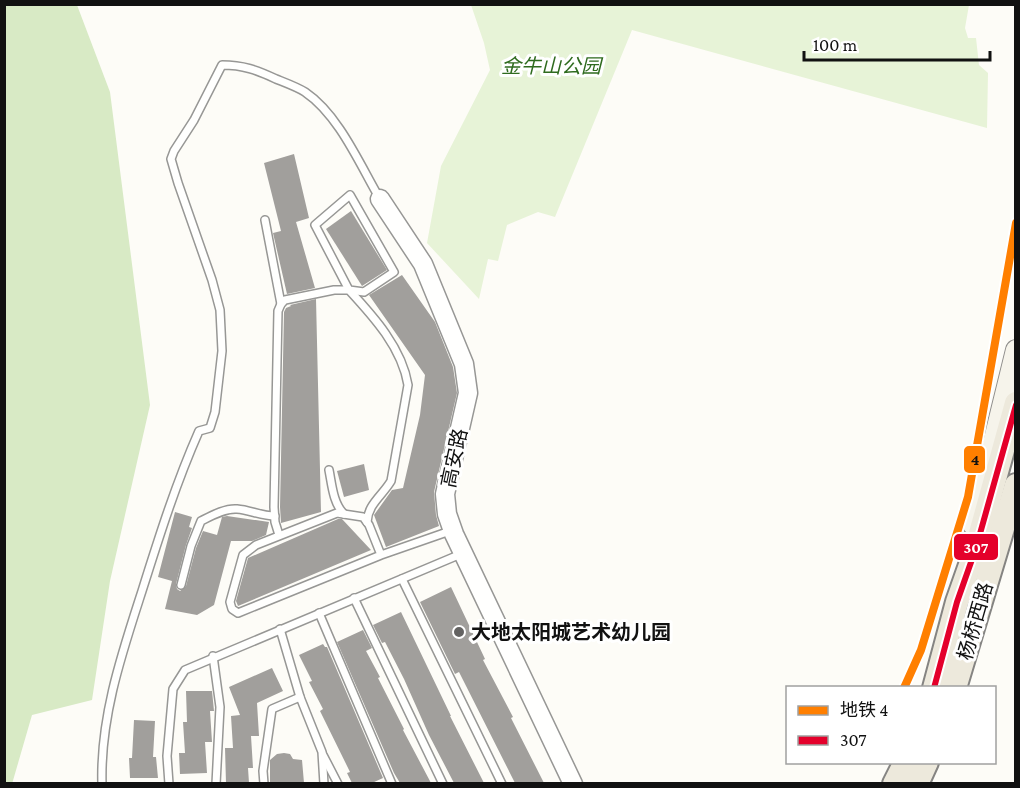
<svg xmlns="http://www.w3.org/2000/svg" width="1020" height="788" viewBox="0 0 1020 788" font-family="'Crimson Pro','Noto Sans SC',serif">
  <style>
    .green { fill: #e7f3d7 }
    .forest { fill: #d8eac5 }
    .building { fill: #a19f9c }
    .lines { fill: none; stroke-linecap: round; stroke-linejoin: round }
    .service-casing { stroke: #979795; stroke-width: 10 }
    .tertiary-casing { stroke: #979795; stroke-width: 21 }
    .secondary-casing { stroke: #8e8d8b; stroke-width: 22 }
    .primary-casing { stroke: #858482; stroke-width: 26 }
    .service { stroke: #fffffe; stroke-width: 7 }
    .tertiary { stroke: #fffffe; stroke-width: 18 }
    .secondary { stroke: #f6f4eb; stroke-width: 20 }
    .primary { stroke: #ede9dc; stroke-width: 22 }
    .bus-1-casing { stroke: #fff; stroke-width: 10 }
    .bus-1 { stroke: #e4002b; stroke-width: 6 }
    .metro-1-casing { stroke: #fff; stroke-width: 12 }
    .metro-1 { stroke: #ff7f00; stroke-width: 8 }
    .poi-dot { fill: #646362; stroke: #fff; stroke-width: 2 }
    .labels { text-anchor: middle; stroke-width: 6; stroke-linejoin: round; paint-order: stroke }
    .park-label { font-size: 20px; font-style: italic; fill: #2f6b1f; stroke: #fff }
    .street-label { font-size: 20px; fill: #111; stroke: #fff }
    .poi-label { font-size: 20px; font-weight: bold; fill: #111; stroke: #fff; text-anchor: start }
    .line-badge { stroke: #fff; stroke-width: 2 }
    .badge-label { font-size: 16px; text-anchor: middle; font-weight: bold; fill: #fff }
    .pale-badge-label { font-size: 16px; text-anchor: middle; font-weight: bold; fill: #111 }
  </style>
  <rect width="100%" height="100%" fill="#fdfcf7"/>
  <!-- green -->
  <path class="green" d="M471 5H969L965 28 968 38H976L979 65 988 73 987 128 632 30 555 217 538 212 507 225 498 261 488 259 479 299 427 243 441 166 490 70 484 43Z"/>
  <!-- forest -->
  <path class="forest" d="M5 4 77 5 110 92 150 405 110 581 92 700 32 715 12 784 4 783Z"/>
  <!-- building -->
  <g class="building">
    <path d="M294 154 309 218 296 222 315 288 287 294 273 233 281 231 264 163Z"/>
    <path d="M351 211 387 270 362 286 326 229Z"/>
    <path d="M402 275 435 322 453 367 457 393 434 492 436 515 439 526 386 547 374 515 392 490 403 488 420 415 425 375 369 295Z"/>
    <path d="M316 299 321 512 281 523 280 507 284 312 286 308 291 306 290 305Z"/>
    <path d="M364 464 369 490 344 497 337 471Z"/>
    <path d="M175 512 192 517 189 527 192 528 186 545 176 584 177 589 180 591 186 586 196 548 203 531 217 535 222 517 227 516 269 522 266 535 252 541H231L214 605 197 615 165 609 172 581 158 577Z"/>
    <path d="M338 519H342L371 550 238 606 236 601 248 558Z"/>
    <path d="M451 587 485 659 483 660 513 717 511 718 544 783H515L459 672 455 674 420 602Z"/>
    <path d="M401 612 451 716H450L484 783H454L429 735 404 679 385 642 382 643 373 625Z"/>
    <path d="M363 630 372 648 366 651 380 677 378 678 404 729 403 730 431 783H400L394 773 337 642Z"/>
    <path d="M323 644 325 647H327L383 778 372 783H352L347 773 350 772 320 711 323 709 309 682 312 681 299 655Z"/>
    <path d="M272 668 283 691 257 703 259 736H251L253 768H248L249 783H226L225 748H233L231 716 240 715 229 687Z"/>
    <path d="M186 691H212L214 711H210L212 742H205L207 773 180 774 179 753H185L183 722H187Z"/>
    <path d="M134 720 155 721 153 757H156L158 778H130L129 758H132Z"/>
    <path d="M284 753 290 754 293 759 302 760 304 783H270V760L277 754Z"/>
  </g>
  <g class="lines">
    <!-- service casing -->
    <g class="service-casing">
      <g id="service">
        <path d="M350 195 394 272 364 292 349 290 315 225Z"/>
        <path d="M265 220 281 304"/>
        <path d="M329 470C332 485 333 503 344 514"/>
        <path d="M279 535 275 522 274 507 278 311 281 304 285 300 334 290H349C374 317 402 348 408 385L391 481C382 496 368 504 367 522"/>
        <path d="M381 555 369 525 363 517 337 513 256 545 243 555 230 602 232 609 238 613 381 555 450 531"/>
        <path d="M402 579 502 784"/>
        <path d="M181 585 191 546 201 521C211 516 225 508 237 509 250 510 261 516 275 516"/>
        <path d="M354 598 443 784"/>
        <path d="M319 613 392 784"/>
        <path d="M280 629 300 697 322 752 324 784"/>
        <path d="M213 656 220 707 216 784"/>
        <path d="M323 755 338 784"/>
        <path d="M102 784C100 717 122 653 142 591 159 537 176 483 199 431L210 428 215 412 222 351 220 310 212 280 178 183 171 159 174 151 194 120 222 65C243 65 257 70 276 79 286 83 297 87 305 92 339 115 360 165 380 199"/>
        <path d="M169 784 167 756 173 689 185 670 461 554"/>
        <path d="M264 784 263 771 272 709 300 697"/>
      </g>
    </g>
    <!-- tertiary casing -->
    <g class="tertiary-casing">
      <path id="tertiary" d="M380 199 423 264 464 364 468 393 445 494 447 514 454 534 573 784"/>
    </g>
    <!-- secondary casing -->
    <g class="secondary-casing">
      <path id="secondary" d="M973 525 1016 350"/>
    </g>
    <!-- primary casing -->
    <g class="primary-casing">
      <g id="primary">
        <path d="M934 688 957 602 976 548 1016 403"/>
        <path d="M955 688 1016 485"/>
        <path d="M894 784 905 762"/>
        <path d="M917 784 927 762"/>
      </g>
    </g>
    <!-- service -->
    <use href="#service" class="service"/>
    <!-- tertiary -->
    <use href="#tertiary" class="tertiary"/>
    <!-- secondary -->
    <use href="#secondary" class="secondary"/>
    <!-- primary -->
    <use href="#primary" class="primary"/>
    <!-- bus-1 casing -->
    <g class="bus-1-casing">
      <path id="bus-1" d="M934 688 957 602 976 548 1016 405"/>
    </g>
    <!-- bus-1 -->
    <use href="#bus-1" class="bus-1"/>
    <!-- metro-1 casing -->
    <g class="metro-1-casing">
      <path id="metro-1" d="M904 688 921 650 968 497 1016 223"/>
    </g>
    <!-- metro-1 -->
    <use href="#metro-1" class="metro-1"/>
  </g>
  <!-- markers -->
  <circle class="poi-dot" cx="459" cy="632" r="6"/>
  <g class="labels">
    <!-- park labels -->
    <g class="park-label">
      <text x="551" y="73">金牛山公园</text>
    </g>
    <!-- street labels -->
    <g class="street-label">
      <text transform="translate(454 458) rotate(-78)" y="7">高安路</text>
      <text transform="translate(975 621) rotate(-74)" y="7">杨桥西路</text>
    </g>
    <!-- poi labels -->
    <g class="poi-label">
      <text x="471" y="639">大地太阳城艺术幼儿园</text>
    </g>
  </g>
  <g class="line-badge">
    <rect x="963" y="445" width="23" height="29" rx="6" fill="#ff7f00"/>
    <rect x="953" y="533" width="46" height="28" rx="6" fill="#e4002b"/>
  </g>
  <g class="badge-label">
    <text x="976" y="553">307</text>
  </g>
  <g class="pale-badge-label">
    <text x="975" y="465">4</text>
  </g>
  <!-- border -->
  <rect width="1020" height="788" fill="none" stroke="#111111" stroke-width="12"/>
  <!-- legend -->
  <rect x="786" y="686" width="210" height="78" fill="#ffffff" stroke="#a0a0a0" stroke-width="1.5"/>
  <rect x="798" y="706" width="30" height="9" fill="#ff7f00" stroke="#a0a0a0" stroke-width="1.5"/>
  <text x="840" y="716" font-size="18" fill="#111111">地铁 4</text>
  <rect x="798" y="736" width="30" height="9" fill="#e4002b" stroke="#a0a0a0" stroke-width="1.5"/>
  <text x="840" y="746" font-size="18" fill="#111111">307</text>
  <!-- scale -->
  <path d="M804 51v9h186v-9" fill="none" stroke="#111111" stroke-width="3"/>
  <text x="813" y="51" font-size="18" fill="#111111" stroke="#ffffff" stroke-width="4.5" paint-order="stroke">100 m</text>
</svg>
